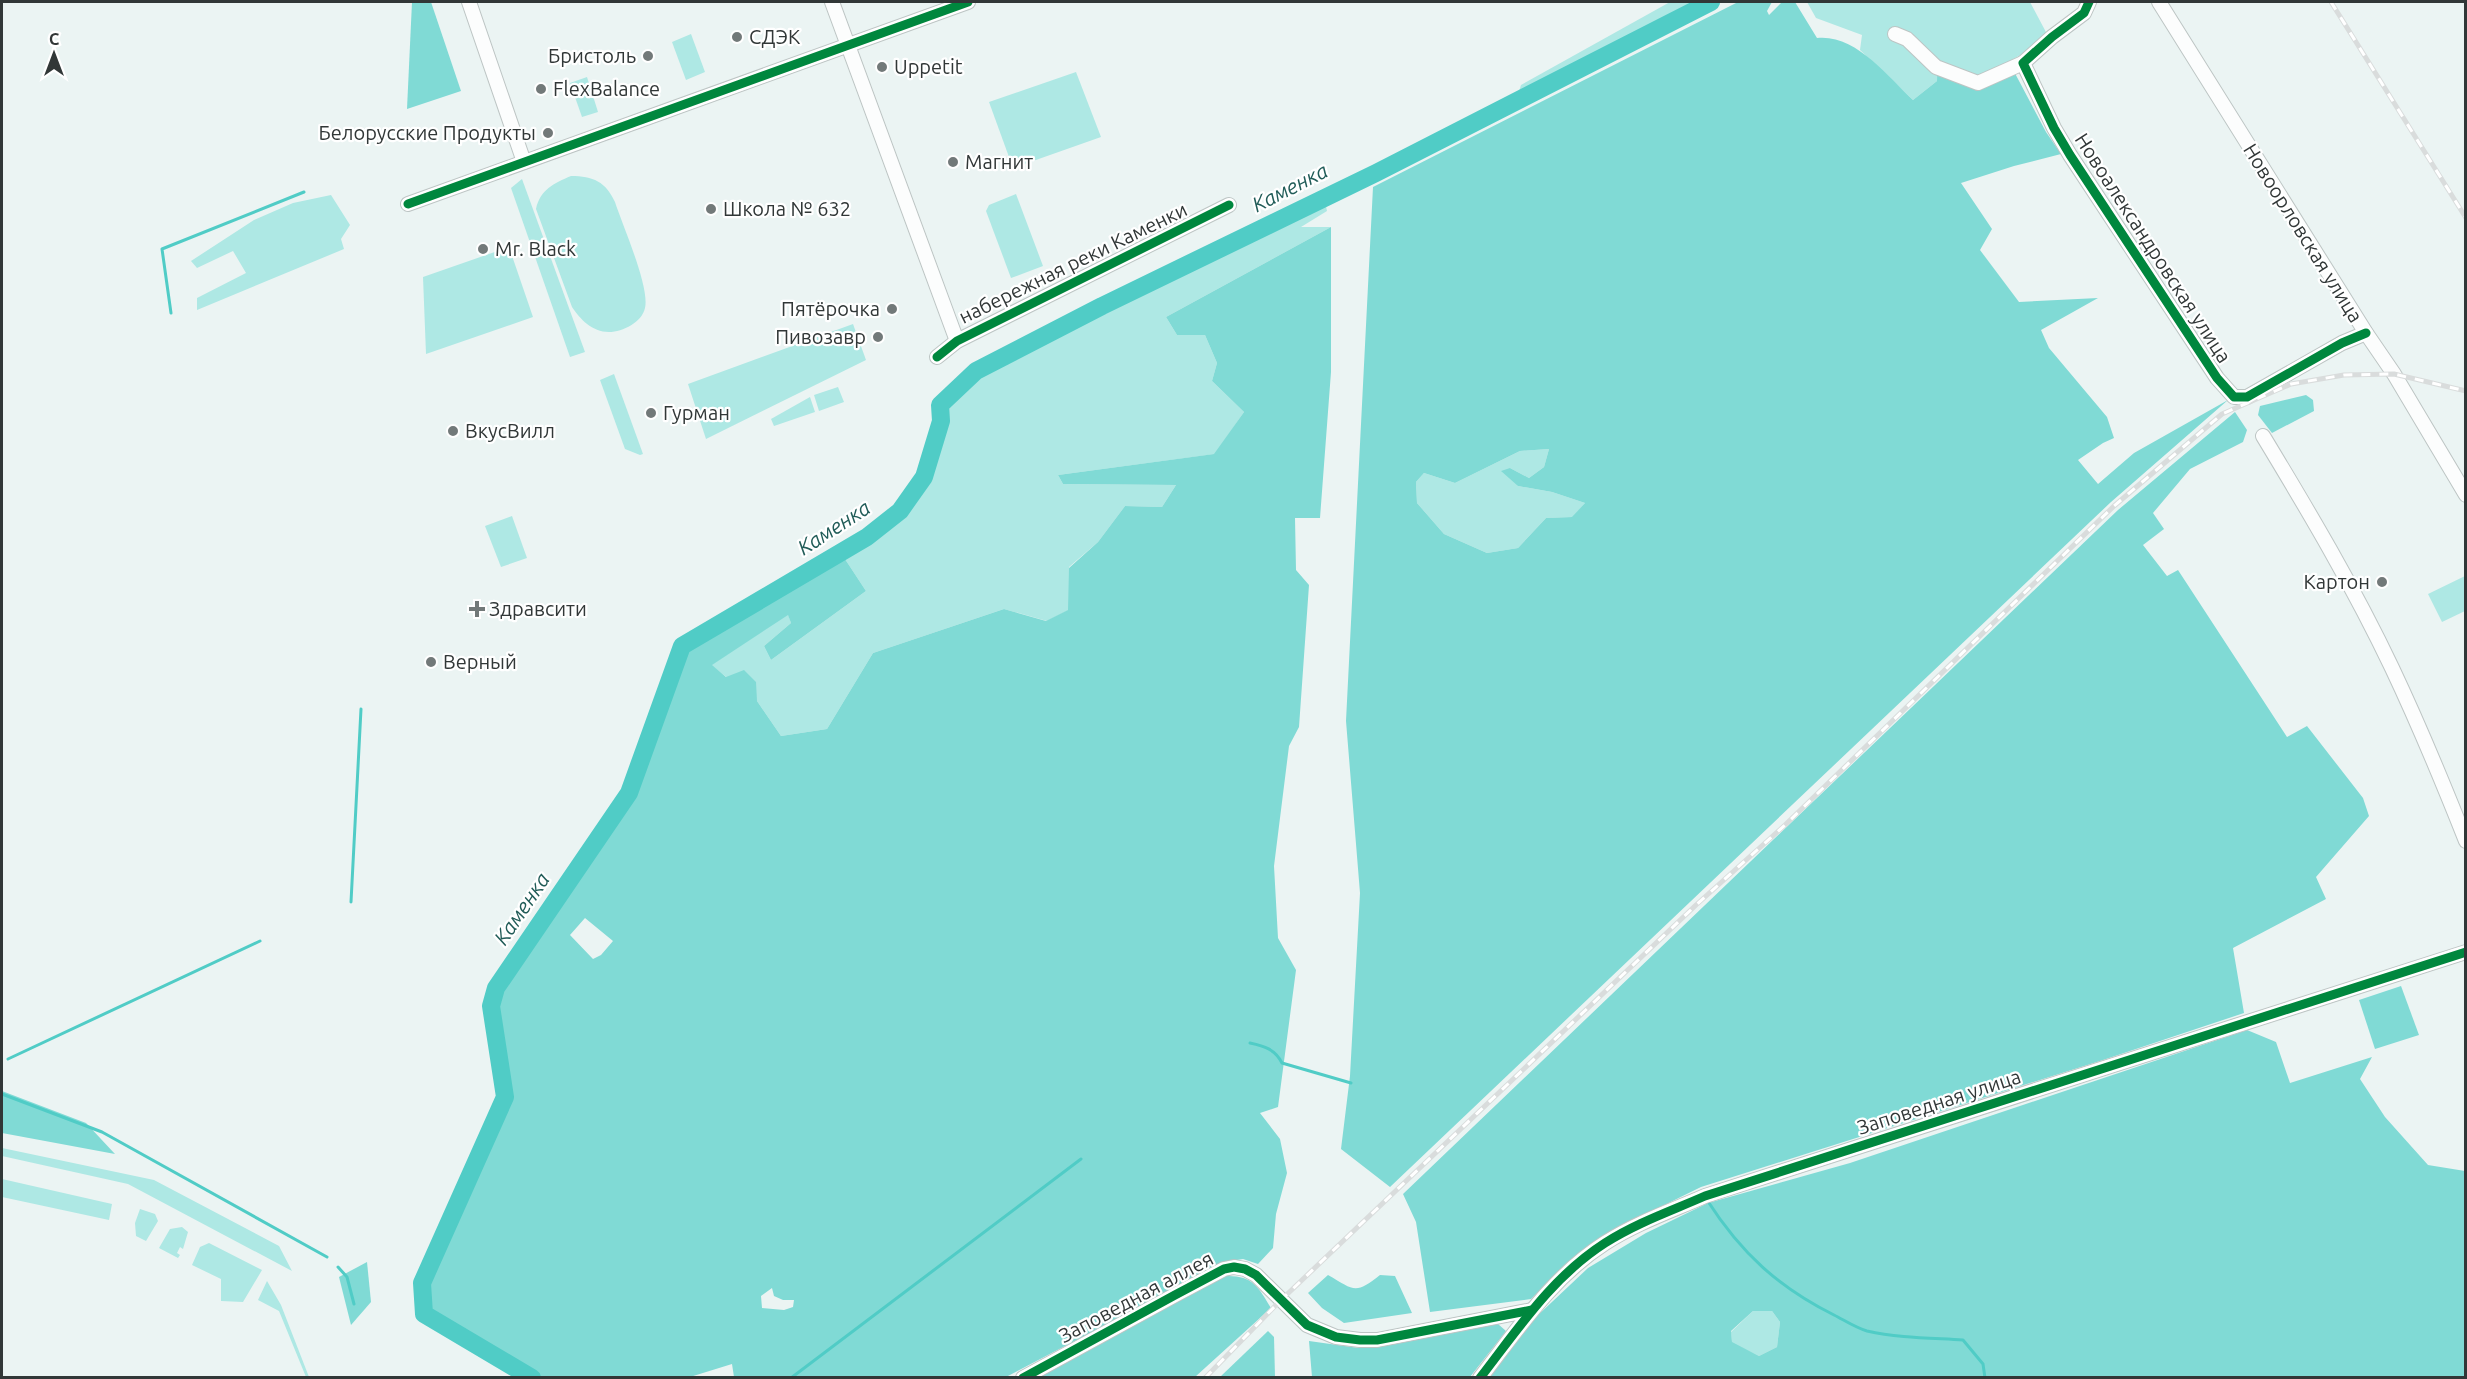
<svg xmlns="http://www.w3.org/2000/svg" width="2467" height="1379" viewBox="0 0 2467 1379" font-family="Ubuntu,sans-serif">
  <style>
    .green { fill: #aee8e4 }
    .forest { fill: #80dad5; fill-rule: evenodd }
    .lines { fill: none; stroke-linecap: round; stroke-linejoin: round }
    .stream { stroke: #50ccc6; stroke-width: 3 }
    .river { stroke: #50ccc6; stroke-width: 18 }
    .minor-casing { stroke: #bdc5c4; stroke-width: 16 }
    .minor { stroke: #fcfdfd; stroke-width: 14 }
    .rail-casing { stroke: #d9dcdc; stroke-width: 5 }
    .rail { stroke: #fff; stroke-width: 3; stroke-dasharray: 9; stroke-linecap: butt }
    .cycleway-casing { stroke: #fff; stroke-width: 13 }
    .cycleway { stroke: #00873e; stroke-width: 9 }
    .poi-dot { fill: #727979; stroke: #fff; stroke-width: 2 }
    .labels { text-anchor: middle; stroke-width: 4.5; stroke-linejoin: round; paint-order: stroke }
    .poi-label { font-size: 20px; fill: #313737; stroke: #fff; text-anchor: start }
    .street-label { font-size: 20px; fill: #313737; stroke: #fff }
    .water-label { font-size: 21px; font-style: italic; fill: #215c58; stroke: #fff }
  </style>
  <rect width="100%" height="100%" fill="#ebf4f3"/>
  <!-- green -->
  <g class="green">
    <path d="M1670 2H1711L1516 101 1521 85Z"/>
    <path d="M1807 2H2030L2047 34 2031 49 1983 76 1937 81 1913 100 1860 50 1862 35 1816 18Z"/>
    <path d="M691 34 705 72 686 80 672 42Z"/>
    <path d="M1076 72 1101 137 1013 168 989 102Z"/>
    <path d="M587 77 598 112 582 117 570 83Z"/>
    <path d="M571 176C593 176 606 182 615 202 622 224 650 287 645 308 642 322 623 332 609 332 592 332 580 319 572 307L536 209C540 190 554 183 571 176Z"/>
    <path d="M522 179 585 352 570 357 511 188Z"/>
    <path d="M1016 194 1043 266 1011 278 986 211 989 205Z"/>
    <path d="M331 195 350 225 341 239 344 249 197 310V298L246 273 233 251 197 268 191 261 254 220 293 203Z"/>
    <path d="M1324 197 1327 211 1301 227H1331L1166 317 1177 335H1205L1217 363 1212 381 1244 412 1215 454 1058 475 1063 484 1176 485 1162 507 1125 506 1098 542 1069 567V610L1047 621 1004 609 873 653 827 729 781 736 757 701 711 665 788 614 791 623 764 646 771 660 866 591 843 556 906 514 924 477 941 421 940 405 976 371 1102 306Z"/>
    <path d="M509 247 533 317 426 354 423 277Z"/>
    <path d="M853 324 866 360 706 439 688 384Z"/>
    <path d="M614 374 643 454 640 455 625 449 600 380Z"/>
    <path d="M838 387 844 402 819 411 814 395Z"/>
    <path d="M810 397 815 412 774 426 771 419Z"/>
    <path d="M1549 449 1544 467 1529 478 1510 468 1518 486 1552 492 1585 503 1573 517 1546 518 1518 548 1487 553 1444 534 1417 503 1416 482 1424 473 1455 483 1520 451Z"/>
    <path d="M512 516 527 558 501 567 485 526Z"/>
    <path d="M2465 576V611L2442 622 2428 594Z"/>
    <path d="M2 1148 154 1180 279 1246 292 1271 128 1184 2 1156Z"/>
    <path d="M2 1179 112 1204 109 1220 2 1197Z"/>
    <path d="M140 1209 155 1214 158 1221 146 1241 136 1236 135 1223Z"/>
    <path d="M182 1227 188 1232 183 1249 180 1247 177 1253 180 1255 178 1258 159 1248 170 1229Z"/>
    <path d="M209 1243 262 1270 243 1302 221 1301V1279L192 1265 200 1247Z"/>
    <path d="M267 1281 281 1305 309 1377H306L279 1311 258 1300Z"/>
    <path d="M1753 1311H1772L1780 1322 1777 1347 1759 1356 1732 1343 1731 1332Z"/>
  </g>
  <!-- forest -->
  <g class="forest">
    <path d="M412 2H431L461 91 407 109Z"/>
    <path d="M1738 2H1772L1767 11 1769 15 1782 2H1795L1817 38C1856 34 1887 76 1913 100L1937 81 1938 61 1960 73 1983 76 2009 62 2046 132 2061 154 2014 166 1961 183 1992 229 1980 250 2019 302 2098 298 2041 330 2049 348 2107 417 2114 438 2103 443 2078 460 2098 484 2134 453 2228 400 2111 502 1390 1187 1341 1149 1350 1076 1360 893 1346 721 1373 187ZM1549 449 1544 467 1529 478 1510 468 1501 471 1518 486 1552 492 1585 503 1572 517 1546 518 1518 548 1487 553 1444 534 1417 503 1416 482 1424 473 1455 483 1520 451Z"/>
    <path d="M1331 227V372L1320 518H1295L1296 570 1309 585 1299 727 1289 746 1274 866 1278 938 1296 970 1278 1107 1260 1113 1280 1139 1287 1173 1276 1214 1273 1248 1258 1264 1243 1259 1225 1262 1006 1377H734L732 1364 690 1377H526L425 1316 429 1285 511 1098 497 995 633 798 682 652 843 556 866 591 771 660 764 646 791 623 788 615 712 665 726 677 744 670 756 682 757 701 781 736 827 729 873 653 1004 609 1046 621 1068 610 1069 568 1098 542 1125 506 1162 507 1176 485 1063 484 1058 475 1214 454 1244 412 1212 381 1217 363 1205 335H1177L1166 317ZM585 918 613 941 601 955 593 959 570 935ZM772 1288 774 1296 783 1300H794L793 1307 784 1310 762 1308 761 1296Z"/>
    <path d="M2306 395 2313 400 2314 411 2272 433 2258 415 2260 406Z"/>
    <path d="M2235 412 2247 430 2243 442 2190 469 2153 513 2164 529 2143 545 2167 576 2178 570 2287 737 2307 726 2363 798 2369 816 2316 877 2326 899 2233 948 2244 1013 2100 1061 1701 1187 1638 1218 1578 1254 1531 1299 1430 1312 1416 1222 1403 1194 2118 510Z"/>
    <path d="M2401 986 2419 1035 2375 1049 2359 1000Z"/>
    <path d="M2247 1030 2276 1042 2290 1083 2372 1057 2360 1079 2385 1117 2428 1165 2465 1171V1377H1490L1535 1318 1588 1268 1646 1233 1708 1203 1850 1163ZM1753 1311H1772L1780 1322 1777 1347 1759 1356 1732 1342 1731 1331Z"/>
    <path d="M2 1091 86 1123 115 1154 2 1133Z"/>
    <path d="M367 1262 371 1302 351 1325 339 1277Z"/>
    <path d="M1328 1275C1354 1290 1355 1295 1380 1275L1395 1276 1412 1313 1344 1323 1322 1308 1308 1293Z"/>
    <path d="M1225 1276C1252 1275 1258 1286 1271 1308L1195 1377 1037 1378Z"/>
    <path d="M1498 1324 1506 1331 1470 1377H1312L1309 1341 1359 1348Z"/>
    <path d="M1268 1331 1274 1337 1275 1377H1220Z"/>
  </g>
  <g class="lines">
    <!-- stream -->
    <g class="stream">
      <path d="M171 313 162 249 304 192"/>
      <path d="M351 902 361 709"/>
      <path d="M1250 1043C1264 1046 1275 1049 1282 1063L1351 1083"/>
      <path d="M8 1059 260 941"/>
      <path d="M2 1094 102 1132 327 1257"/>
      <path d="M1707 1200C1741 1253 1778 1287 1834 1315 1844 1320 1856 1328 1867 1331 1898 1338 1931 1338 1963 1340L1983 1364 1985 1378"/>
      <path d="M338 1267 347 1277 354 1304"/>
      <path d="M791 1378 1081 1159"/>
    </g>
    <!-- river -->
    <path class="river" d="M532 1378 424 1314 422 1283 505 1097 491 1006 496 988 629 793 682 646 867 537 900 511 924 477 941 421 940 405 976 371 1102 306 1376 173 1711 2"/>
    <!-- minor casing -->
    <g class="minor-casing">
      <g id="minor">
        <path d="M469 2 524 162"/>
        <path d="M832 2 957 341"/>
        <path d="M2089 2 2084 13 2052 37 2023 63 2054 128 2070 155 2217 378 2234 397H2247L2342 343 2366 333"/>
        <path d="M2159 2 2366 333 2394 374 2466 495"/>
        <path d="M1895 34 1907 39 1936 67 1978 83 2023 63"/>
        <path d="M408 204 968 2"/>
        <path d="M937 357 957 341 1229 205"/>
        <path d="M2263 436C2309 512 2354 588 2392 668 2419 725 2443 783 2466 841"/>
        <path d="M1023 1378 1175 1295 1224 1269 1234 1267 1245 1269 1256 1275 1307 1325 1336 1337 1360 1340H1377L1532 1310"/>
        <path d="M1480 1378C1518 1329 1552 1277 1605 1243 1636 1223 1671 1211 1705 1196L2466 952"/>
      </g>
    </g>
    <!-- minor -->
    <use href="#minor" class="minor"/>
    <!-- rail casing -->
    <g class="rail-casing">
      <g id="rail">
        <path d="M2331 2 2466 218"/>
        <path d="M1205 1378 1280 1301 1696 905 1785 825 2114 506 2222 414 2291 384 2344 375 2394 374 2466 391"/>
      </g>
    </g>
    <!-- rail -->
    <use href="#rail" class="rail"/>
    <!-- cycleway casing -->
    <g class="cycleway-casing">
      <g id="cycleway">
        <path d="M2089 2 2084 13 2052 37 2023 63 2054 128 2070 155 2217 378 2234 397H2247L2342 343 2366 333"/>
        <path d="M408 204 968 2"/>
        <path d="M937 357 957 341 1229 205"/>
        <path d="M1023 1378 1175 1295 1224 1269 1234 1267 1245 1269 1256 1275 1307 1325 1336 1337 1360 1340H1377L1532 1310"/>
        <path d="M1480 1378C1518 1329 1552 1277 1605 1243 1636 1223 1671 1211 1705 1196L2466 952"/>
      </g>
    </g>
    <!-- cycleway -->
    <use href="#cycleway" class="cycleway"/>
  </g>
  <!-- markers -->
  <g class="poi-dot">
    <circle cx="737" cy="37" r="6"/>
    <circle cx="648" cy="56" r="6"/>
    <circle cx="882" cy="67" r="6"/>
    <circle cx="541" cy="89" r="6"/>
    <circle cx="548" cy="133" r="6"/>
    <circle cx="953" cy="162" r="6"/>
    <circle cx="711" cy="209" r="6"/>
    <circle cx="483" cy="249" r="6"/>
    <circle cx="892" cy="309" r="6"/>
    <circle cx="878" cy="337" r="6"/>
    <circle cx="651" cy="413" r="6"/>
    <circle cx="453" cy="431" r="6"/>
    <circle cx="2382" cy="582" r="6"/>
    <path d="M474 600h6v6h6v6h-6v6h-6v-6h-6v-6h6z"/>
    <circle cx="431" cy="662" r="6"/>
  </g>
  <g class="labels">
    <!-- poi labels -->
    <g class="poi-label">
      <text x="749" y="44">СДЭК</text>
      <text x="636" y="63" text-anchor="end">Бристоль</text>
      <text x="894" y="74">Uppetit</text>
      <text x="553" y="96">FlexBalance</text>
      <text x="536" y="140" text-anchor="end">Белорусские Продукты</text>
      <text x="965" y="169">Магнит</text>
      <text x="723" y="216">Школа № 632</text>
      <text x="495" y="256">Mr. Black</text>
      <text x="880" y="316" text-anchor="end">Пятёрочка</text>
      <text x="866" y="344" text-anchor="end">Пивозавр</text>
      <text x="663" y="420">Гурман</text>
      <text x="465" y="438">ВкусВилл</text>
      <text x="2370" y="589" text-anchor="end">Картон</text>
      <text x="489" y="616">Здравсити</text>
      <text x="443" y="669">Верный</text>
    </g>
    <!-- street labels -->
    <g class="street-label">
      <text transform="translate(2303 233) rotate(58)" y="7">Новоорловская улица</text>
      <text transform="translate(2153 248) rotate(57)" y="7">Новоалександровская улица</text>
      <text transform="translate(1073 263) rotate(-26)" y="7">набережная реки Каменки</text>
      <text transform="translate(1939 1102) rotate(-18)" y="7">Заповедная улица</text>
      <text transform="translate(1136 1297) rotate(-28)" y="7">Заповедная аллея</text>
    </g>
    <!-- water labels -->
    <g class="water-label">
      <text transform="translate(1290 188) rotate(-27)" y="7">Каменка</text>
      <text transform="translate(834 528) rotate(-33)" y="7">Каменка</text>
      <text transform="translate(522 909) rotate(-56)" y="7">Каменка</text>
    </g>
  </g>
  <!-- border -->
  <rect width="2467" height="1379" fill="none" stroke="#313737" stroke-width="6"/>
  <!-- north arrow -->
  <g transform="translate(54 54)" stroke="#ffffff" stroke-width="4.5" paint-order="stroke">
  <path d="M0-4.5L10 22L0 15L-10 22Z" fill="#313737"/>
  <text y="-9" font-size="16" font-weight="bold" text-anchor="middle" fill="#313737">С</text>
  </g>
</svg>
